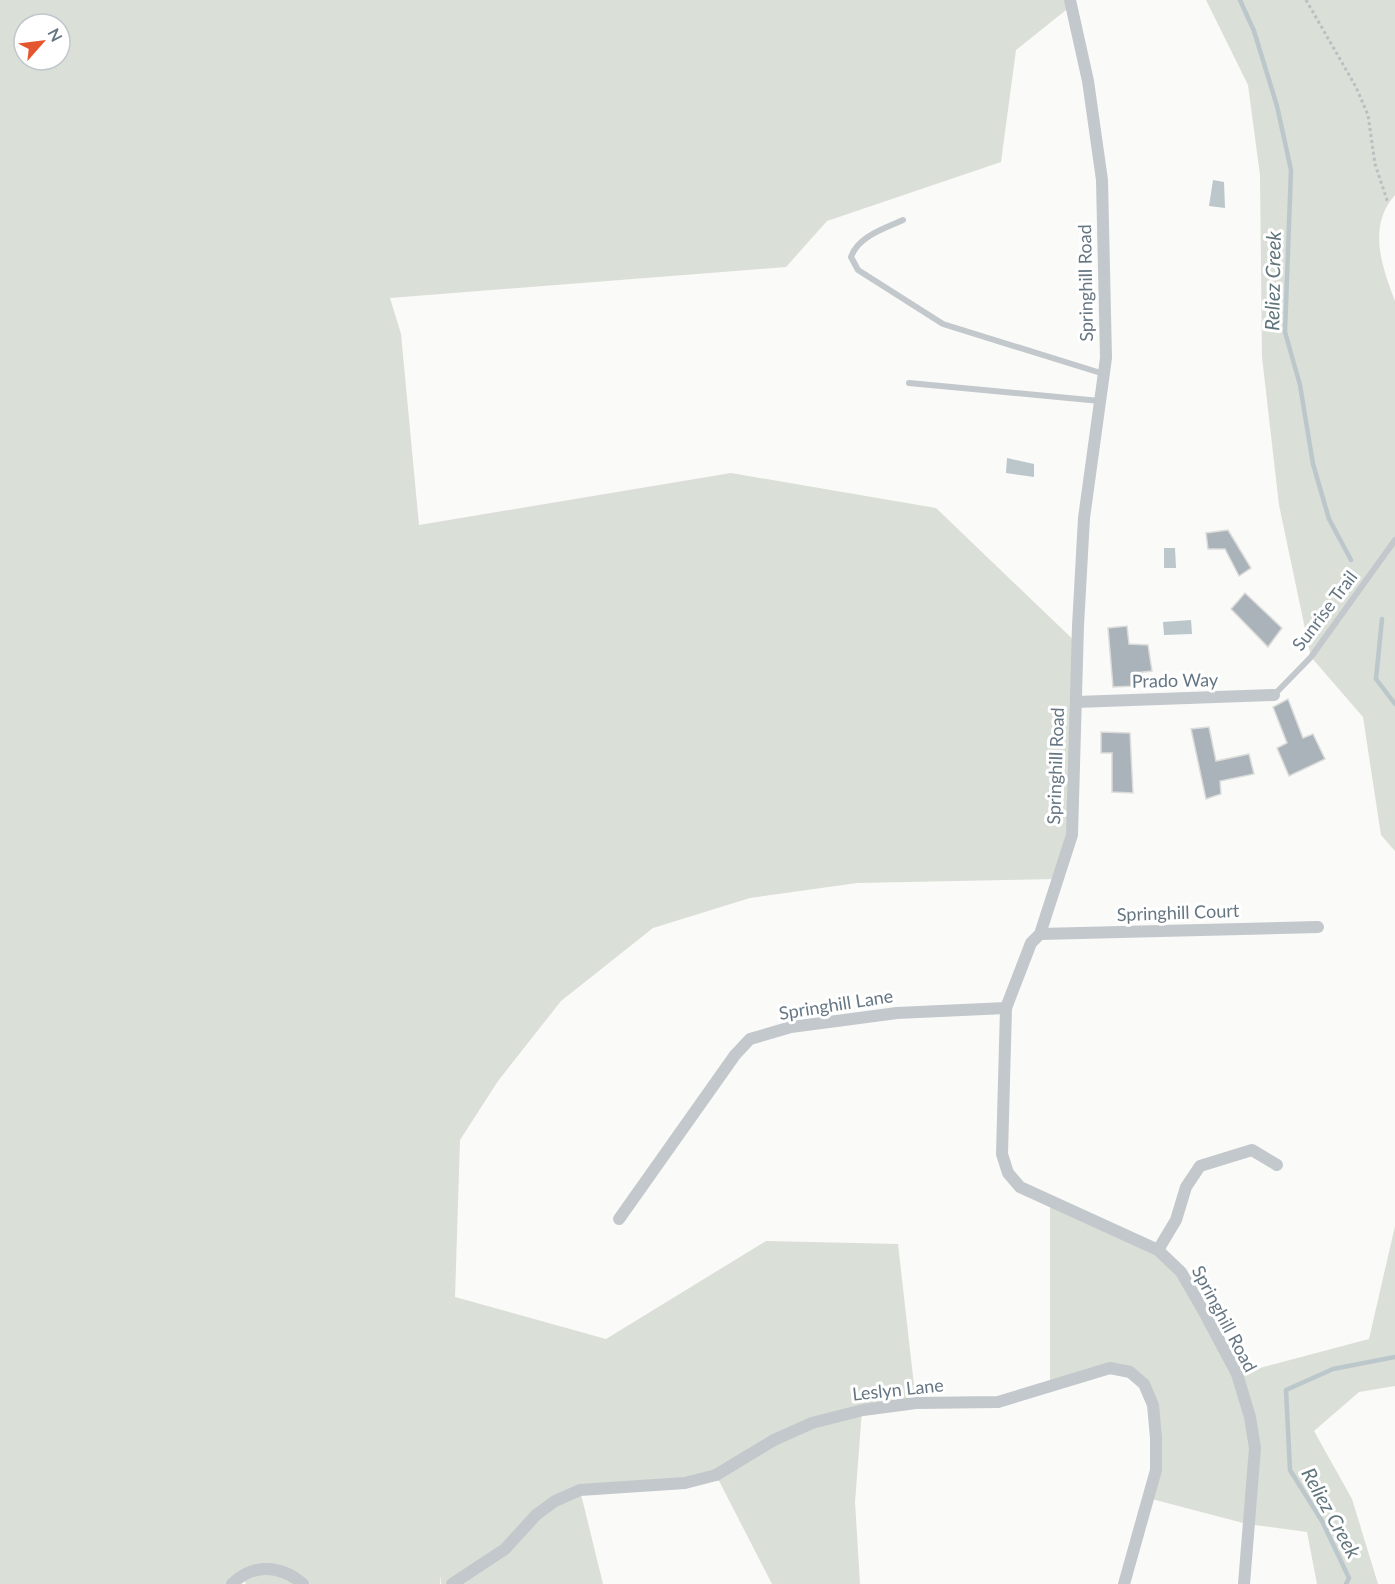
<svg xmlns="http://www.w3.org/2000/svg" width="1395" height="1584" viewBox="0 0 1395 1584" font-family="Lato,sans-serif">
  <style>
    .green { fill: #dadfd7; fill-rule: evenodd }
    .water { fill: #bbc7cb }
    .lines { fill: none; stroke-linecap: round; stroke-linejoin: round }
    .stream { stroke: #bbc7cb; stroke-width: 4.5 }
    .building { fill: #aab3b9; stroke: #dcdcda; stroke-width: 1.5 }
    .path { stroke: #bbbfc2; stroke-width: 3; stroke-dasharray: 3 3; stroke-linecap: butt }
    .lane { stroke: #c3c8cc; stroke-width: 6 }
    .street { stroke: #c3c8cc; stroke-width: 12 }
    .labels { text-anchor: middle; stroke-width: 6; stroke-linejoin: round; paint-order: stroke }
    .street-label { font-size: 18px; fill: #657683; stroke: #fff }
    .water-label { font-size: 20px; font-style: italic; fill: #60757c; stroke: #fff }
  </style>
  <rect width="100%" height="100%" fill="#fafaf8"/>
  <!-- green -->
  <g class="green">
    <path d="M0 0H1070L1071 6 1016 50 1001 162 827 221 786 267 390 298 401 334 419 525 731 473 936 508 1083 649 1075 803 1058 879 857 883 750 898 653 928 561 1001 498 1081 460 1140 455 1297 606 1339 766 1241 898 1244 916 1403 862 1410 855 1502 860 1584H772L716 1475 580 1490 603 1584H441V1575L440 1584H246L242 1575 232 1584H0ZM24 24H60V60H24Z"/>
    <path d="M1206 0H1395V195C1367 226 1382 267 1395 301V851L1381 835 1363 717 1311 657 1279 505 1262 357 1260 175 1248 85Z"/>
    <path d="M1050 1200 1158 1250 1181 1272 1237 1374 1369 1339 1395 1226V1386L1359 1392 1314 1431 1352 1499 1378 1584H1317L1307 1532 1247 1524 1148 1498 1156 1438 1144 1384 1110 1368 1050 1385Z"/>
  </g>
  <!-- water -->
  <g class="water">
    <path d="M1213 180 1224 182 1225 208 1209 206Z"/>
    <path d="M1007 458 1034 464V477L1006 473Z"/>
    <path d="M1164 548H1175L1176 568H1164Z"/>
    <path d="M1191 620 1192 634 1164 635 1163 622Z"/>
  </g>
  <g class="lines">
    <!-- stream -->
    <g class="stream">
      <path d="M1240 0 1254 31 1277 106 1291 170 1285 332 1300 385 1313 464 1329 519 1351 560"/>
      <path d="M1382 619 1376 679 1395 704"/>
      <path d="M1346 1584 1349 1578 1322 1521 1290 1470 1286 1390 1333 1369 1395 1357"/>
    </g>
  </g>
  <!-- building -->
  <g class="building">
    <path d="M1228 530 1251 568 1239 576 1225 549H1208L1206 533Z"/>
    <path d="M1245 593 1282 628 1268 647 1231 609Z"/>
    <path d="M1127 626 1129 644 1148 645 1152 671 1135 673 1136 686 1113 687 1108 628Z"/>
    <path d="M1288 699 1303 738 1313 734 1325 759 1289 776 1277 748 1287 743 1273 707Z"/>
    <path d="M1209 727 1216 761 1249 754 1254 774 1220 781 1221 794 1206 799 1191 729Z"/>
    <path d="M1101 732 1130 733 1133 793 1112 792V753H1101Z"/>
  </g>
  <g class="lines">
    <!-- path -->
    <path class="path" d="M1306 0 1356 87 1368 115 1375 164 1388 203"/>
    <!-- lane -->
    <g class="lane">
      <path d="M903 220C886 228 858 236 851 257L858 270 943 324 1104 374"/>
      <path d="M909 383 1100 401"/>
      <path d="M1274 695 1311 657 1395 540"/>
    </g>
    <!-- street -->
    <g class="street">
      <path d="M1070 0 1088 81 1102 180 1106 358 1084 518 1078 626 1072 835 1040 934 1031 943 1006 1008 1002 1154 1008 1173 1020 1187 1158 1250 1181 1272 1203 1310 1237 1374 1250 1417 1255 1448 1244 1584"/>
      <path d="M1076 702 1274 695"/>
      <path d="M1040 934 1318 927"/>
      <path d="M619 1219 735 1055 750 1039 791 1027 897 1013 1006 1008"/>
      <path d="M1158 1250 1176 1220 1186 1187 1200 1166 1252 1150 1277 1165"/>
      <path d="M232 1584C253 1563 281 1565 303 1584"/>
      <path d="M452 1584 505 1549 536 1515 555 1501 580 1490 685 1483 716 1475 774 1440 812 1423 863 1410 916 1403 998 1402 1110 1368 1130 1372 1144 1384 1153 1405 1156 1438V1470L1124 1584"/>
    </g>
  </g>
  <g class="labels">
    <!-- street labels -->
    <g class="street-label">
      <text transform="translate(1086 283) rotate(-91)" y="6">Springhill Road</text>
      <text transform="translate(1325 611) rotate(-53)" y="6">Sunrise Trail</text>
      <text transform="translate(1175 681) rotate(-1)" y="6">Prado Way</text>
      <text transform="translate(1056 766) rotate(-88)" y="6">Springhill Road</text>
      <text transform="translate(1178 913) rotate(-2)" y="6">Springhill Court</text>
      <text transform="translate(836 1005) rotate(-9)" y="6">Springhill Lane</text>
      <text transform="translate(1224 1319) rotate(62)" y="6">Springhill Road</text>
      <text transform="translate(898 1390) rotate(-6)" y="6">Leslyn Lane</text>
    </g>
    <!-- water labels -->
    <g class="water-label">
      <text transform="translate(1273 281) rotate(-89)" y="7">Reliez Creek</text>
      <text transform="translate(1331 1513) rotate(61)" y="7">Reliez Creek</text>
    </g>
  </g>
  <!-- north arrow -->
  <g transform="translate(42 42) rotate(62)"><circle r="28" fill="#ffffff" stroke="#c1c8cd" stroke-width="1.5"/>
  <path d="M0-4.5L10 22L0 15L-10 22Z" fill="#e4572e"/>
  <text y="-9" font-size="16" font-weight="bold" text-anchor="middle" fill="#657683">N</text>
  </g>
</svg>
